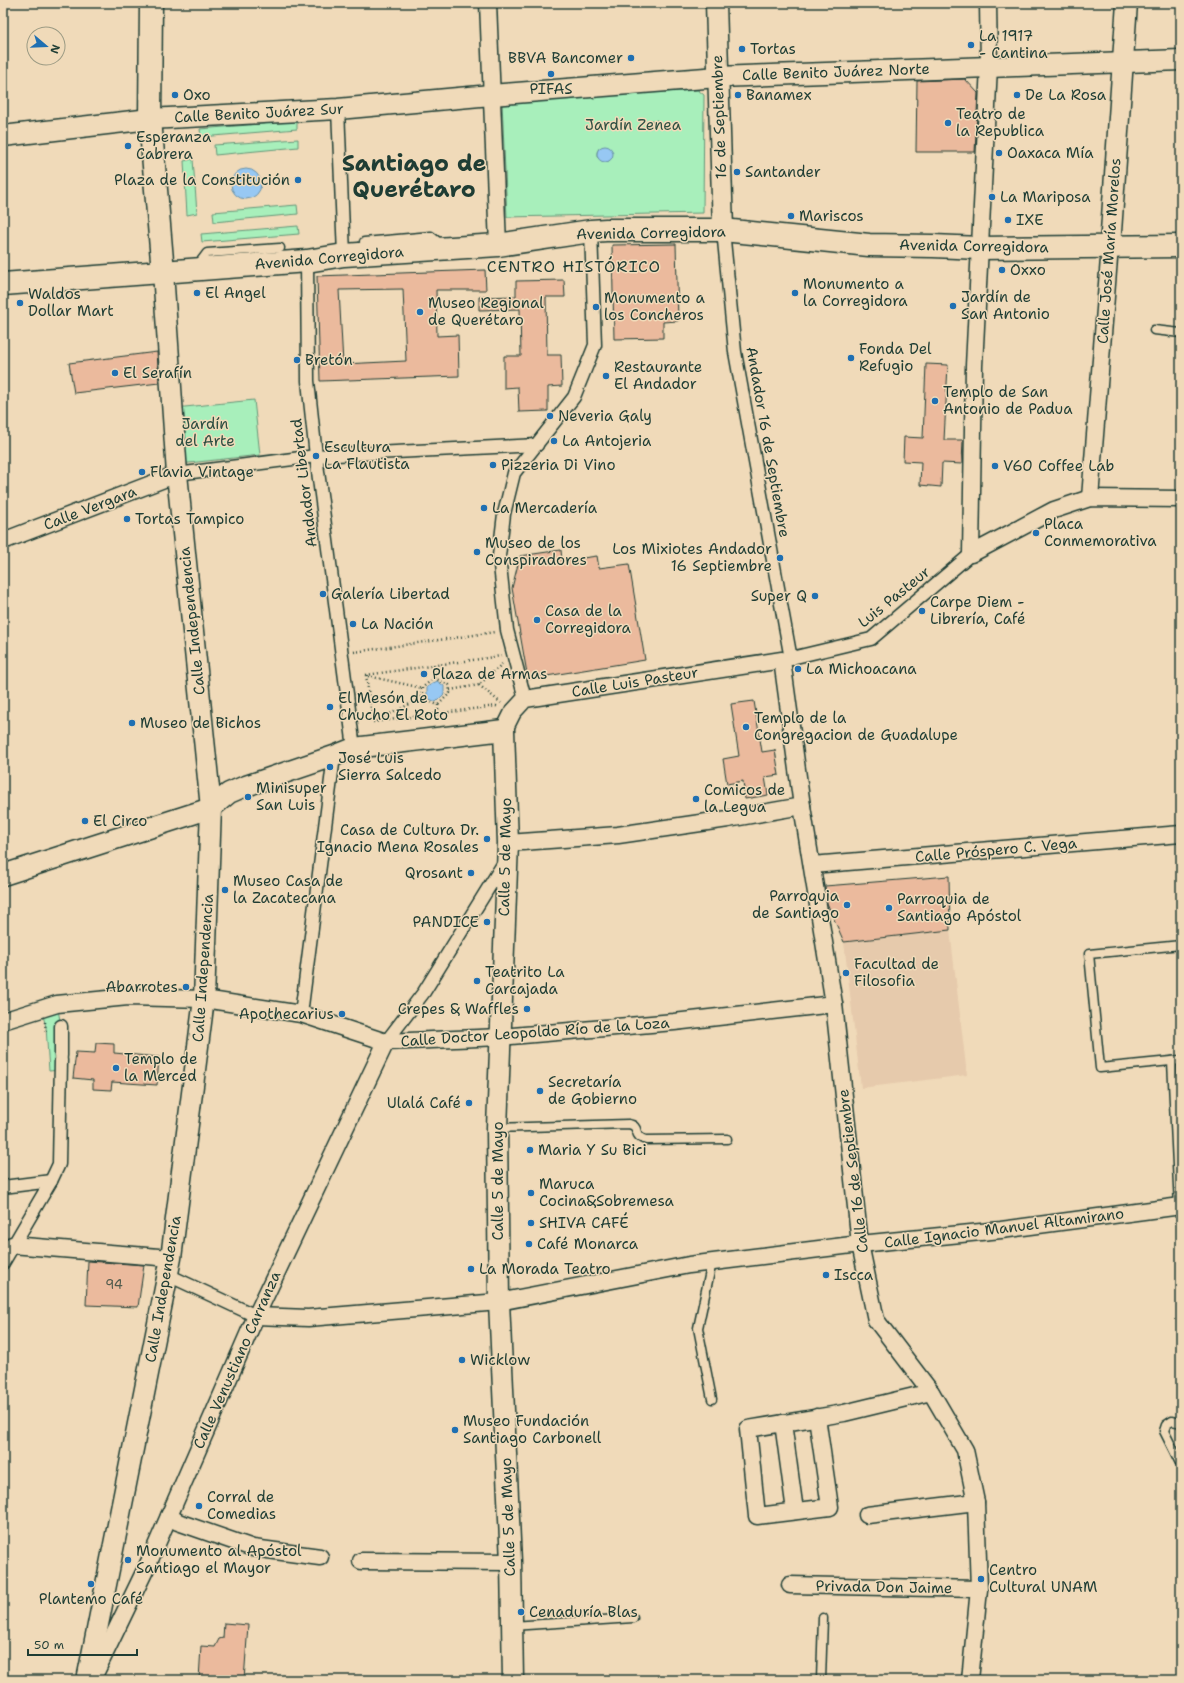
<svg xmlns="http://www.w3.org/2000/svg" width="1184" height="1683" viewBox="0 0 1184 1683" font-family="'Shantell Sans',sans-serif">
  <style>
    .built { fill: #e6caac }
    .green { fill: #a8efbb; stroke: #649678; fill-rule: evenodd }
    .water { fill: #97c8f3; stroke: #6790a7 }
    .building { fill: #ebba9d; stroke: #1f3d34; fill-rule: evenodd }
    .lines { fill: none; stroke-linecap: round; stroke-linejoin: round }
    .service-casing { stroke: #1f3d34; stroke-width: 11 }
    .pedestrian-casing { stroke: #1f3d34; stroke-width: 15 }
    .minor-casing { stroke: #1f3d34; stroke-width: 19 }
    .tertiary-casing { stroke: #1f3d34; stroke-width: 23 }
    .secondary-casing { stroke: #1f3d34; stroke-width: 25 }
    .path { stroke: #1f3d34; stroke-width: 2.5; stroke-dasharray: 1 3; stroke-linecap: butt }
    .service { stroke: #f0dab9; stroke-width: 8 }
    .pedestrian { stroke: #f0dab9; stroke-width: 12 }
    .minor { stroke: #f0dab9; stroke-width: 16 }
    .tertiary { stroke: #f0dab9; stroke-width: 20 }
    .secondary { stroke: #f0dab9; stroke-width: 22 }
    .poi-dot { fill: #1f6fb2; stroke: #f0dab9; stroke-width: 1.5 }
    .labels { text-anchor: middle; stroke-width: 3; stroke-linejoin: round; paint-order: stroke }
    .number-label { font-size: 13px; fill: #525c4e }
    .poi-label { font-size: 15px; fill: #1f3d34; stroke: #f0dab9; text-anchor: start }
    .street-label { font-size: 15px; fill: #1f3d34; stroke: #f0dab9 }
    .park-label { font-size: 15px; fill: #2d4f42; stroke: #f0dab9 }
    .neighbourhood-label { font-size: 16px; letter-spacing: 1px; fill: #1f3d34; stroke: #f0dab9 }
    .town-label { font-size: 23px; font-weight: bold; fill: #1f3d34; stroke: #f0dab9 }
  </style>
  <rect width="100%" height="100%" fill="#f0dab9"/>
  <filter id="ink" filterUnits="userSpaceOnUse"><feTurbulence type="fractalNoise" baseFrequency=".025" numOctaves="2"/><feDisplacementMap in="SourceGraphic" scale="8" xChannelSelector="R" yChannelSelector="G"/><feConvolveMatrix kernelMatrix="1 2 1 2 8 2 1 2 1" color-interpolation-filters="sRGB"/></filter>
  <g filter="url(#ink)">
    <!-- built -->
    <path class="built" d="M950 930 967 1075 861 1088 844 942Z"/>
    <!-- green -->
    <g class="green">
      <path d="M698 90 704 95 703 213 507 217 502 101ZM599 148 612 158 609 161 604 162 597 157V152Z"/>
      <path d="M297 121V129L201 137 200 129Z"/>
      <path d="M298 139V147L215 155 214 145Z"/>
      <path d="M193 159 197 213 187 215 184 161Z"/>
      <path d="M297 205 298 214 214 222 213 212Z"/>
      <path d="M298 226 299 234 202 242 201 234Z"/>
      <path d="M254 400 260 455 180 464 175 408Z"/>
      <path d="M57 1004 61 1026V1070L49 1071 46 1027 41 1008Z"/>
    </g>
    <!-- water -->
    <g class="water">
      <circle cx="605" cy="154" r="8"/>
      <circle cx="246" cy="184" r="15"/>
      <path d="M437 681 444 686V694L436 702 427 698V687Z"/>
    </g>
    <!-- building -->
    <g class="building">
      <path d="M965 79 978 93 975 152H916L917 81Z"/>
      <path d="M676 244 678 321 663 322V338L614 339 612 245Z"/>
      <path d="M485 270 486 290H436L437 336 458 335 459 376 320 381 317 276ZM403 289 406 361 343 364 339 290Z"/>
      <path d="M564 280 565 297H546L547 355H561L562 386 548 387V411L519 412 518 387 504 388V356H521L520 309 479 310V297L516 296V281Z"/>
      <path d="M157 352 159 383 74 393 69 363Z"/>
      <path d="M926 364 948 365 944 440H963L962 464 942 463 941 487 920 485 921 462 903 461 904 437 923 438Z"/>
      <path d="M561 550 562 561 597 556 599 568 629 564 645 660 528 679 512 588 520 556Z"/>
      <path d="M754 701 762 752 775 750 779 775 765 777 768 795 745 799 743 781 727 784 723 759 739 756 731 704Z"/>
      <path d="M949 876 950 930 844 942 827 903 825 886Z"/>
      <path d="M96 1043 114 1044V1053L159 1057 157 1085 112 1082 111 1090 93 1089V1080L73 1078 76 1052 95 1053Z"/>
      <path d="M88 1261 144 1265 138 1307 86 1305Z"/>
      <path d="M224 1623 248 1625 244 1680H199L201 1646 215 1647 219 1639 223 1638Z"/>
    </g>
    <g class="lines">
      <!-- service casing -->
      <g class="service-casing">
        <g id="service">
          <path d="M364 242 431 236 441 244"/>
          <path d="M198 265 207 253 280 248"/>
          <path d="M1154 330 1181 333"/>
          <path d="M1181 945 1089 954 1100 1068 1181 1060"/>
          <path d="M1172 1061 1179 1207"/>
          <path d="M497 1128 628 1124C642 1126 631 1136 646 1140L727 1139"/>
          <path d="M712 1262 698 1328 712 1399"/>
          <path d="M1181 1423 1172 1421 1166 1425 1164 1431 1181 1465"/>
          <path d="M512 1626 633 1618"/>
          <path d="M821 1680 823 1618"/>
        </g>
      </g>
      <!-- pedestrian casing -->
      <g class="pedestrian-casing">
        <g id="pedestrian">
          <path d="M338 109 344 255"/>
          <path d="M723 230 735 352 791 659"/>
          <path d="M307 261 308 381 316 456 354 748"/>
          <path d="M177 474 316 456 537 445"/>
          <path d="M783 660 871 639 971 554"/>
          <path d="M525 699 507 630 499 556 504 514 514 473 574 397 595 345 591 231"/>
          <path d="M301 1014 334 756"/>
          <path d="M61 1026V1056"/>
          <path d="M386 1042 424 992 505 861"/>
          <path d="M3 1187 51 1181"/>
          <path d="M3 1263 51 1181 59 1164 61 1060"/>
          <path d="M168 1275 256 1316"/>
        </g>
      </g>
      <!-- minor casing -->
      <g class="minor-casing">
        <g id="minor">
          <path d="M488 3 498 245"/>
          <path d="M988 3 989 66 974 366 971 554 1054 510 1090 498 1181 499"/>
          <path d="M1090 498 1110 246"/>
          <path d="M3 541 177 474"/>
          <path d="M504 730 513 712 525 699 782 660 802 806 834 1004 860 1244 876 1320 931 1392 965 1450 976 1502 979 1589 970 1680"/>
          <path d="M508 843 618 835 728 819 802 806"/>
          <path d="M812 865 1181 834"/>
          <path d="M3 1021 57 1004 128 997 204 999 301 1014 386 1042 501 1037 674 1022 834 1004"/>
          <path d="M12 1245 171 1258"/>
          <path d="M256 1316 308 1318 499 1302 689 1265 860 1244 1001 1230 1181 1206"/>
          <path d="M817 1417 830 1507 757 1516 748 1429 844 1413 931 1392"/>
          <path d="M783 1423 795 1511"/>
          <path d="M867 1515 976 1502"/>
          <path d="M169 1516 178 1522 253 1548 320 1557"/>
          <path d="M361 1561 511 1562"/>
          <path d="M790 1585 979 1589"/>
          <path d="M92 1680 149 1562 256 1316 386 1042"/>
        </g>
      </g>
      <!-- tertiary casing -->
      <g class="tertiary-casing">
        <g id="tertiary">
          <path d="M716 3 723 230"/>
          <path d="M3 136 150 119 338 109 491 95 718 77 1181 60"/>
          <path d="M1110 246 1127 3"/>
          <path d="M3 875 211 808 229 793 243 787 334 756 354 748 504 730 508 843 497 1128 499 1302 511 1562 513 1680"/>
          <path d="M87 1680 171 1258 204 999 211 808 177 474 163 272"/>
        </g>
      </g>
      <!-- secondary casing -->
      <g class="secondary-casing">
        <g id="secondary">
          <path d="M151 3 150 119 163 272"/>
          <path d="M3 284 307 261 344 255 498 245 591 231 606 230H723L869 245 933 246 980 248 1181 246"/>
        </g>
      </g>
      <!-- path -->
      <g class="path">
        <path d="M648 121H658"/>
        <path d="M354 652 495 632"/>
        <path d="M434 665V678"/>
        <path d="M366 675 501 656"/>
        <path d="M366 675 373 722"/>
        <path d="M368 676 422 688"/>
        <path d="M434 678 449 685 450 693 438 705 422 698V688Z"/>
        <path d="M479 685 501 703"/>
        <path d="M450 690 479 685 502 664"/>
        <path d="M438 705V715"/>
        <path d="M376 721 422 698"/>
        <path d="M373 722 496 706 499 707"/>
        <path d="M45 1022 46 1033"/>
      </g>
      <!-- service -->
      <use href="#service" class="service"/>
      <!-- pedestrian -->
      <use href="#pedestrian" class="pedestrian"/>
      <!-- minor -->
      <use href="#minor" class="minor"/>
      <!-- tertiary -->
      <use href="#tertiary" class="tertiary"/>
      <!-- secondary -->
      <use href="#secondary" class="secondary"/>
    </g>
  </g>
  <!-- markers -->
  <g class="poi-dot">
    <circle cx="971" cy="45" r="4"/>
    <circle cx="742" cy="49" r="4"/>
    <circle cx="631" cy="58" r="4"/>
    <circle cx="551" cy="74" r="4"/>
    <circle cx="175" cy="95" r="4"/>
    <circle cx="738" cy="95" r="4"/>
    <circle cx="1017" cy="95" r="4"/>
    <circle cx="948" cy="123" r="4"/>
    <circle cx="128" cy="146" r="4"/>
    <circle cx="999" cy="153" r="4"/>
    <circle cx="737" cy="172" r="4"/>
    <circle cx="298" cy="180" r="4"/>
    <circle cx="992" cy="197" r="4"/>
    <circle cx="791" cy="216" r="4"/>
    <circle cx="1008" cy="220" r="4"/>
    <circle cx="1002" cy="270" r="4"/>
    <circle cx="197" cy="293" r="4"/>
    <circle cx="795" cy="293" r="4"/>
    <circle cx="20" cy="303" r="4"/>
    <circle cx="953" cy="306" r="4"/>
    <circle cx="596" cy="307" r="4"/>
    <circle cx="420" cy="312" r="4"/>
    <circle cx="851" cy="358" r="4"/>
    <circle cx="297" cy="360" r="4"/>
    <circle cx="115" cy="373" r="4"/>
    <circle cx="606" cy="376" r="4"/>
    <circle cx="935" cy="401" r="4"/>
    <circle cx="550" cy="416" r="4"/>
    <circle cx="554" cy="441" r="4"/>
    <circle cx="316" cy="456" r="4"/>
    <circle cx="493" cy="465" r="4"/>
    <circle cx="995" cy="466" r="4"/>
    <circle cx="142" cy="472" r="4"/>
    <circle cx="484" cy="508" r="4"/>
    <circle cx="127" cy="519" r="4"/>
    <circle cx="1036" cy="533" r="4"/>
    <circle cx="477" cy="552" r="4"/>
    <circle cx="780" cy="558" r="4"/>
    <circle cx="323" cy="594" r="4"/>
    <circle cx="815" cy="596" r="4"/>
    <circle cx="922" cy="611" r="4"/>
    <circle cx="537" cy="620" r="4"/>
    <circle cx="353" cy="624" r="4"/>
    <circle cx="798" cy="669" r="4"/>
    <circle cx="424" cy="674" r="4"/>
    <circle cx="330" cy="707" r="4"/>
    <circle cx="132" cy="723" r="4"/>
    <circle cx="746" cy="727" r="4"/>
    <circle cx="330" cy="767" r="4"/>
    <circle cx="248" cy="797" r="4"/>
    <circle cx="696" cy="799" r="4"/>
    <circle cx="85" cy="821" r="4"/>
    <circle cx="487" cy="839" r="4"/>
    <circle cx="471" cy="873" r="4"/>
    <circle cx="225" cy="890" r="4"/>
    <circle cx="847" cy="905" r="4"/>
    <circle cx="889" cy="908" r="4"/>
    <circle cx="487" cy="922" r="4"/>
    <circle cx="846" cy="973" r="4"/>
    <circle cx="477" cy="981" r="4"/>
    <circle cx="186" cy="987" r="4"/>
    <circle cx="527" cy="1009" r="4"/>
    <circle cx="342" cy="1014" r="4"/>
    <circle cx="116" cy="1068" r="4"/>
    <circle cx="540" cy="1091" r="4"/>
    <circle cx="469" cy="1103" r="4"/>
    <circle cx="530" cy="1150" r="4"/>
    <circle cx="531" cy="1193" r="4"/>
    <circle cx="531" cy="1223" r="4"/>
    <circle cx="529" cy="1244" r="4"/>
    <circle cx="471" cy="1269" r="4"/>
    <circle cx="826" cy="1275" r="4"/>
    <circle cx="462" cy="1360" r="4"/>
    <circle cx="455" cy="1430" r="4"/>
    <circle cx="199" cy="1506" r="4"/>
    <circle cx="128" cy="1560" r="4"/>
    <circle cx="981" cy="1579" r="4"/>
    <circle cx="91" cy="1584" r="4"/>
    <circle cx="521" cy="1612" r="4"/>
  </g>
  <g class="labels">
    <!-- number labels -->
    <g class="number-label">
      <text x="114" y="1289">94</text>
    </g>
    <!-- poi labels -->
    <g class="poi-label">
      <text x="979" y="41">La 1917<tspan x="979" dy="17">- Cantina</tspan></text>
      <text x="750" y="54">Tortas</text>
      <text x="623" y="63" text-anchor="end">BBVA Bancomer</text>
      <text x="551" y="94" text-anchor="middle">PIFAS</text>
      <text x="183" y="100">Oxo</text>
      <text x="746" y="100">Banamex</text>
      <text x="1025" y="100">De La Rosa</text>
      <text x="956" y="119">Teatro de<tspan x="956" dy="17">la Republica</tspan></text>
      <text x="136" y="142">Esperanza<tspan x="136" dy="17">Cabrera</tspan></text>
      <text x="1007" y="158">Oaxaca Mía</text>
      <text x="745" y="177">Santander</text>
      <text x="290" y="185" text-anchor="end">Plaza de la Constitución</text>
      <text x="1000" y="202">La Mariposa</text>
      <text x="799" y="221">Mariscos</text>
      <text x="1016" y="225">IXE</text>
      <text x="1010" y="275">Oxxo</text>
      <text x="803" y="289">Monumento a<tspan x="803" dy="17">la Corregidora</tspan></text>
      <text x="205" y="298">El Angel</text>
      <text x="28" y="299">Waldos<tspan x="28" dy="17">Dollar Mart</tspan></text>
      <text x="961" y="302">Jardín de<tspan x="961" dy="17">San Antonio</tspan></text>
      <text x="604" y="303">Monumento a<tspan x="604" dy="17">los Concheros</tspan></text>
      <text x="428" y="308">Museo Regional<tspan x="428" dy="17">de Querétaro</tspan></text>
      <text x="859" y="354">Fonda Del<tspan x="859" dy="17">Refugio</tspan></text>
      <text x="305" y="365">Bretón</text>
      <text x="614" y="372">Restaurante<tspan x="614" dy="17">El Andador</tspan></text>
      <text x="123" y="378">El Serafín</text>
      <text x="943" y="397">Templo de San<tspan x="943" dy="17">Antonio de Padua</tspan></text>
      <text x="558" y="421">Neveria Galy</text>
      <text x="562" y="446">La Antojeria</text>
      <text x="324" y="452">Escultura<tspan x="324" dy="17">La Flautista</tspan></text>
      <text x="501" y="470">Pizzeria Di Vino</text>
      <text x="1003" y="471">V60 Coffee Lab</text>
      <text x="150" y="477">Flavia Vintage</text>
      <text x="492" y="513">La Mercadería</text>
      <text x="135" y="524">Tortas Tampico</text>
      <text x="1044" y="529">Placa<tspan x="1044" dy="17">Conmemorativa</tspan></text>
      <text x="485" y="548">Museo de los<tspan x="485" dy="17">Conspiradores</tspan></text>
      <text x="772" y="554" text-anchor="end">Los Mixiotes Andador<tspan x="772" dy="17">16 Septiembre</tspan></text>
      <text x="331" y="599">Galería Libertad</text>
      <text x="807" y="601" text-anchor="end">Super Q</text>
      <text x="930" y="607">Carpe Diem -<tspan x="930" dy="17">Librería, Café</tspan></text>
      <text x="545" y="616">Casa de la<tspan x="545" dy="17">Corregidora</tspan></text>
      <text x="361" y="629">La Nación</text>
      <text x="806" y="674">La Michoacana</text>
      <text x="432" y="679">Plaza de Armas</text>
      <text x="338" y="703">El Mesón de<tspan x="338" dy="17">Chucho El Roto</tspan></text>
      <text x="754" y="723">Templo de la<tspan x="754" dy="17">Congregacion de Guadalupe</tspan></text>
      <text x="140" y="728">Museo de Bichos</text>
      <text x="338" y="763">José Luis<tspan x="338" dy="17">Sierra Salcedo</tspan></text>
      <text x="256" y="793">Minisuper<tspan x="256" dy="17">San Luis</tspan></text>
      <text x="704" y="795">Comicos de<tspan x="704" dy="17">la Legua</tspan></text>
      <text x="93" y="826">El Circo</text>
      <text x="479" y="835" text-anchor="end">Casa de Cultura Dr.<tspan x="479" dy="17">Ignacio Mena Rosales</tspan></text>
      <text x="463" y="878" text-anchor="end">Qrosant</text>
      <text x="233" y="886">Museo Casa de<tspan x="233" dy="17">la Zacatecana</tspan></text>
      <text x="839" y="901" text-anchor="end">Parroquia<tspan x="839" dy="17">de Santiago</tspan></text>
      <text x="897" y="904">Parroquia de<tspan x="897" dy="17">Santiago Apóstol</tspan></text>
      <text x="479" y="927" text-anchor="end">PANDICE</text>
      <text x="854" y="969">Facultad de<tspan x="854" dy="17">Filosofia</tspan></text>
      <text x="485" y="977">Teatrito La<tspan x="485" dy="17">Carcajada</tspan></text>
      <text x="178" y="992" text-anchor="end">Abarrotes</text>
      <text x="519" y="1014" text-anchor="end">Crepes &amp; Waffles</text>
      <text x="334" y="1019" text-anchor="end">Apothecarius</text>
      <text x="124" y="1064">Templo de<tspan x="124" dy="17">la Merced</tspan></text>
      <text x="548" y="1087">Secretaría<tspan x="548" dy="17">de Gobierno</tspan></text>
      <text x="461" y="1108" text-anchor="end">Ulalá Café</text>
      <text x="538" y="1155">Maria Y Su Bici</text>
      <text x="539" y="1189">Maruca<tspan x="539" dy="17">Cocina&amp;Sobremesa</tspan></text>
      <text x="539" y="1228">SHIVA CAFÉ</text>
      <text x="537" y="1249">Café Monarca</text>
      <text x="479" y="1274">La Morada Teatro</text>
      <text x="834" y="1280">Iscca</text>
      <text x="470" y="1365">Wicklow</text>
      <text x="463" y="1426">Museo Fundación<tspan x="463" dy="17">Santiago Carbonell</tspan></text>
      <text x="207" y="1502">Corral de<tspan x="207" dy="17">Comedias</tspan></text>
      <text x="136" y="1556">Monumento al Apóstol<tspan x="136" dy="17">Santiago el Mayor</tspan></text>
      <text x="989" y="1575">Centro<tspan x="989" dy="17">Cultural UNAM</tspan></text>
      <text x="91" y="1604" text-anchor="middle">Plantemo Café</text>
      <text x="529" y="1617">Cenaduría Blas</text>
    </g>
    <!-- street labels -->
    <g class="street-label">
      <text transform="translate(836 72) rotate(-2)" y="5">Calle Benito Juárez Norte</text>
      <text transform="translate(259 113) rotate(-3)" y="5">Calle Benito Juárez Sur</text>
      <text transform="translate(719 117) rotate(-92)" y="5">16 de Septiembre</text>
      <text transform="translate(651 233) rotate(-1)" y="5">Avenida Corregidora</text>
      <text transform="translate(974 246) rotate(1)" y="5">Avenida Corregidora</text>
      <text transform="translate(1109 251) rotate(-86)" y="5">Calle José María Morelos</text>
      <text transform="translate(329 258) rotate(-5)" y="5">Avenida Corregidora</text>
      <text transform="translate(768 442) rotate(80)" y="5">Andador 16 de Septiembre</text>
      <text transform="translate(304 483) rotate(-97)" y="5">Andador Libertad</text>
      <text transform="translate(90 508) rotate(-21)" y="5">Calle Vergara</text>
      <text transform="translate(894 597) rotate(-39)" y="5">Luis Pasteur</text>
      <text transform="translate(192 621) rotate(-96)" y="5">Calle Independencia</text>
      <text transform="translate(635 682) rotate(-9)" y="5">Calle Luis Pasteur</text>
      <text transform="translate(996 850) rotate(-5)" y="5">Calle Próspero C. Vega</text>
      <text transform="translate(505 857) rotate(-89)" y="5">Calle 5 de Mayo</text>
      <text transform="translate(203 968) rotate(-86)" y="5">Calle Independencia</text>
      <text transform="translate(535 1032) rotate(-4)" y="5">Calle Doctor Leopoldo Río de la Loza</text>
      <text transform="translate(853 1171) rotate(-97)" y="5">Calle 16 de Septiembre</text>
      <text transform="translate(498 1181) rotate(-90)" y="5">Calle 5 de Mayo</text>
      <text transform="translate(1004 1228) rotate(-7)" y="5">Calle Ignacio Manuel Altamirano</text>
      <text transform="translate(163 1289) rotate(-80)" y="5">Calle Independencia</text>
      <text transform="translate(237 1360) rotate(-66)" y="5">Calle Venustiano Carranza</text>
      <text transform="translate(508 1517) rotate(-92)" y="5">Calle 5 de Mayo</text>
      <text transform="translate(884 1587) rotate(1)" y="5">Privada Don Jaime</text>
    </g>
    <!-- park labels -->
    <g class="park-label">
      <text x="633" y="130">Jardín Zenea</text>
      <text x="205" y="429">Jardín<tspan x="205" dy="17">del Arte</tspan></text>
    </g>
    <!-- neighbourhood labels -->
    <g class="neighbourhood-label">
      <text x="574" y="272">CENTRO HISTÓRICO</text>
    </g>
    <!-- town labels -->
    <g class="town-label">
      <text x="414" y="171">Santiago de<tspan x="414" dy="26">Querétaro</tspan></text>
    </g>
  </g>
  <!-- margin -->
  <rect width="1184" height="1683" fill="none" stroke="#f0dab9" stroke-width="16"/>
  <rect x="8" y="8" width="1168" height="1667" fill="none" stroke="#1f3d34" stroke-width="1.5" filter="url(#ink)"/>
  <!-- north arrow -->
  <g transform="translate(46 46) rotate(109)"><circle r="19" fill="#f0dab9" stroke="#9c9b84"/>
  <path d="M0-3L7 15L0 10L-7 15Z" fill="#1f6fb2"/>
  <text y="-6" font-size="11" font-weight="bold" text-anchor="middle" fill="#1f3d34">N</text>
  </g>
  <!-- scale -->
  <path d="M28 1649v6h109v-6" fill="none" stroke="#1f3d34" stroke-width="2"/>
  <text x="34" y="1649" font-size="12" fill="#1f3d34" stroke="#f0dab9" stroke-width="3" paint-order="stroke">50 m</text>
</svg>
